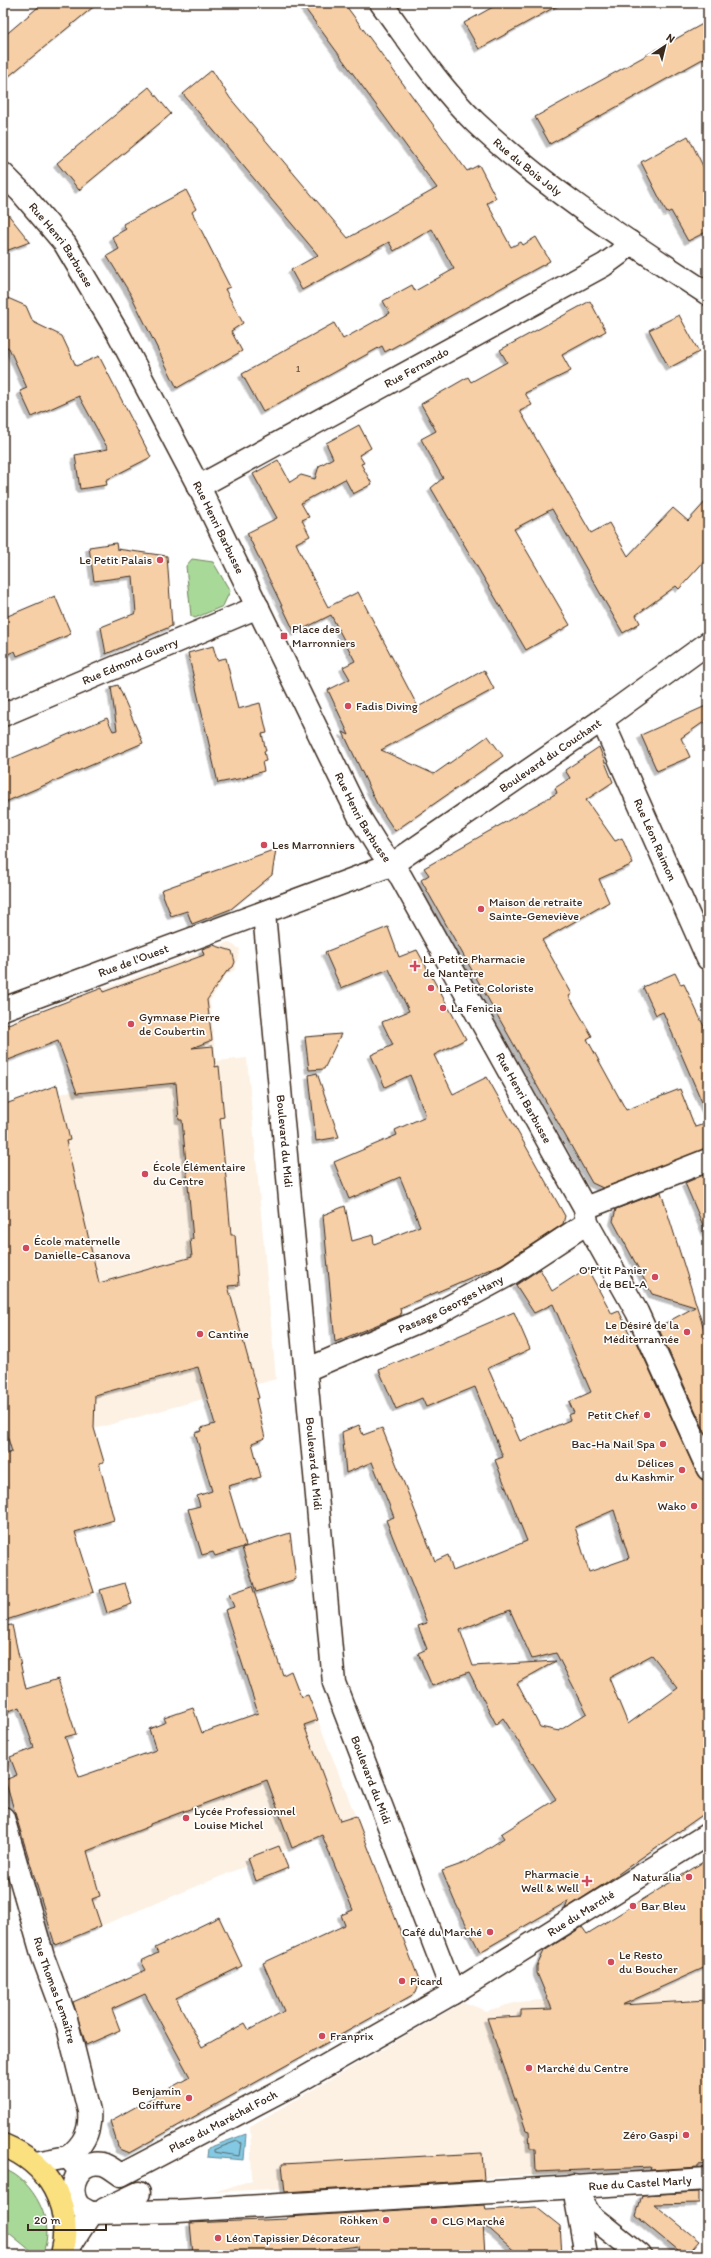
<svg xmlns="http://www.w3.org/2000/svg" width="711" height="2258" viewBox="0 0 711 2258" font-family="Itim,sans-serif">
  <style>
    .built { fill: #fdf1e4 }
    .green { fill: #a9d999; stroke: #72825c }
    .water { fill: #83c9e4; stroke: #668995 }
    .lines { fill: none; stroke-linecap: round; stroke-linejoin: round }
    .shore { stroke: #586a6d; stroke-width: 1 }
    .building { fill: #f7cfa6; stroke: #3b2a1e; fill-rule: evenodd; filter: url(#shadow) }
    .minor-casing { stroke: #3b2a1e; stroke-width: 25 }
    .major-casing { stroke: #3b2a1e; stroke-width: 25 }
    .minor { stroke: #fff; stroke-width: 22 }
    .major { stroke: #fbe080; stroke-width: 22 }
    .poi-dot { fill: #d1495b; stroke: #fff; stroke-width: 1.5 }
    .labels { text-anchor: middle; stroke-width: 3.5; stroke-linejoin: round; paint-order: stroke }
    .number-label { font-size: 10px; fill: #6a5340 }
    .street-label { font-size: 12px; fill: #3b2a1e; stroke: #fff }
    .poi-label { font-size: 12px; fill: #3b2a1e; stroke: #fff; text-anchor: start }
  </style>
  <defs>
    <filter id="shadow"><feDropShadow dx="-3.5" dy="3.5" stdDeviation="0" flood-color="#0004"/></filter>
  </defs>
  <rect width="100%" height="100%" fill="#fff"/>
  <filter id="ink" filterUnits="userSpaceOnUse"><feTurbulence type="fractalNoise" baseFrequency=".025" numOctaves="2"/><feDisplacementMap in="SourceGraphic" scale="8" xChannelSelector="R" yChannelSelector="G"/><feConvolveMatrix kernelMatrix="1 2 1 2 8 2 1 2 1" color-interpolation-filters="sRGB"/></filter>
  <g filter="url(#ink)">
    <!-- built -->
    <g class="built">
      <path d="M228 942 240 949 235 970 226 975 210 1001 216 1061 247 1058 276 1379 94 1429 3 1113 76 1089 46 1010Z"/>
      <path d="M308 1695 357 1820 55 1945 11 1802Z"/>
      <path d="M708 1968V2166L214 2192 252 2180 250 2126 464 2002 486 2011 518 2002 662 1989Z"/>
    </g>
    <!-- green -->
    <g class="green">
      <path d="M192 559 213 562 230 591 223 606 195 618 191 616 186 566Z"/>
      <path d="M3 2169C33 2178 59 2227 41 2255H36L3 2228Z"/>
    </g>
    <!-- water -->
    <path class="water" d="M246 2134 244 2160 207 2157 208 2148Z"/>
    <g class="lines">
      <!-- shore -->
      <path class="shore" d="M238 2141 241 2143 239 2156 214 2152V2150Z"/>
    </g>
    <!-- building -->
    <g class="building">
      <path d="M43 3H98L3 81V37Z"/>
      <path d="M301 3H344L467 171 479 165 496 198 487 203 511 247 521 242 523 245 536 237 550 261 385 352 382 346 263 412 242 374 334 323 343 339 390 313 383 301 412 285 415 291 454 269 432 229 394 251 389 242 302 290 291 270 318 255 183 94 212 70 230 98 348 238 437 188Z"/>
      <path d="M500 3H562L479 49 464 23Z"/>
      <path d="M708 21V56L550 144 535 117Z"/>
      <path d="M149 87 171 114 79 190 57 163Z"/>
      <path d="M688 136 708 176V231L688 241 671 211 667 213 641 162Z"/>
      <path d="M186 190 196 209 192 212 230 287 225 289 243 323 231 331 242 351 177 388 131 295 107 256 119 249 112 237 126 229 123 224Z"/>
      <path d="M3 208 30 242 3 252Z"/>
      <path d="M3 296 26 306 33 322 62 336 76 366 99 356 151 457 106 480 107 485 80 489 75 455 108 449 79 396 32 417 20 391 27 388 9 348 3 345Z"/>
      <path d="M590 301 606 331 562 355 571 371 525 393 532 405 520 411 591 533 609 523 628 556 673 508 688 521 708 499V557L679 589 676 586 636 615 640 623 623 633 552 509 514 529 570 625 526 650 431 488 443 478 421 439 436 431 421 404 468 377 471 382 507 362 500 350Z"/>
      <path d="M679 315 699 352 669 368 649 330Z"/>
      <path d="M359 425 371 448 359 455 364 463 361 464 372 484 353 494 345 479 301 503 309 517 302 520 310 536 296 543 307 567 328 607 358 592 418 707 484 670 494 689 381 750 434 774 488 736 503 756 395 831 377 804 343 732 349 735 328 690 350 679 343 667 355 661 331 615 295 633 247 533 277 518 253 474 278 460 290 482 301 475 315 479 319 466 333 458 326 443Z"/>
      <path d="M116 543 117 549 167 556 172 626 106 654 101 627 136 613 133 576 94 581 89 547Z"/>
      <path d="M55 596 71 634 17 656 15 651 3 656V618Z"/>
      <path d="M213 646 217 660 226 658 238 709 260 703 267 733 262 734 266 751H264L266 761 262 762 264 771 247 776 248 777 218 783 188 653Z"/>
      <path d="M118 685 143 743 3 803V762L107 718 113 731 117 730 111 687Z"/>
      <path d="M708 705V719L681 738 690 757 657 771 641 735Z"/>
      <path d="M599 747 613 782 586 800 615 841 622 838 633 864 599 879 609 902 542 940 572 994 569 996 592 1036 587 1039 626 1110 680 1089 695 1127 708 1123V1148L603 1188 592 1183 421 880 429 875 424 868 557 793 555 788 570 778 565 770Z"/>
      <path d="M276 849 272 875 231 909 192 924 187 911 171 916 161 890Z"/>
      <path d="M388 927 399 957 417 950 466 1039 434 1055 453 1094 487 1077 565 1216 563 1224 502 1264 400 1308 401 1315 335 1342 323 1215 345 1206 352 1241 373 1235 374 1244 420 1226 400 1177 349 1199 334 1162 397 1135 395 1130 426 1116 410 1075 385 1087 371 1055 393 1045 382 1022 409 1011 389 969 341 988 325 952Z"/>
      <path d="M213 945 232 951 235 962 233 967 227 971 207 1000 212 1040 192 1048 213 1046 215 1067 219 1066 224 1117 220 1118 226 1178 231 1235H235L239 1285 228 1286 259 1398 256 1399 265 1438 252 1443 261 1477 228 1486 246 1546 215 1556 213 1552 202 1555 188 1509 200 1506 197 1496 212 1491 195 1433 202 1431 201 1428 215 1424 198 1367 95 1395 94 1428 104 1462 99 1463 114 1520 75 1532 94 1592 3 1621V1455L12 1452 3 1421V1105L57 1085 70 1140 66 1141 99 1283 192 1257 190 1239H193L182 1120H179L176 1083 77 1093 58 1041 3 1062V1026L102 988 103 992 204 955 202 949Z"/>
      <path d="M675 973 681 985 684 984 708 1035V1116L663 1012 656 1015 643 987Z"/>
      <path d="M341 1034 324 1069 309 1070 305 1037Z"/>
      <path d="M317 1073 339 1137 316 1141 309 1075Z"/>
      <path d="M708 1173V1237L685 1183Z"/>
      <path d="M661 1192 708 1342V1439L658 1327 695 1307 652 1294 613 1221 616 1209Z"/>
      <path d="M587 1268 612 1314 619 1311 633 1341 636 1340 697 1474 701 1479 708 1481V1811L604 1884 565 1909 568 1901 480 1952 454 1900 442 1871 467 1862 504 1838 501 1834 556 1799 503 1718 496 1724 469 1672 432 1686 418 1653 427 1649 418 1626 427 1623 386 1520 394 1517 372 1462 346 1473 342 1432 359 1425 363 1435 382 1428 435 1561 448 1555 453 1571 527 1541 495 1460 503 1457 475 1387 426 1407 422 1398 396 1409 379 1370 514 1312 530 1349 488 1368 520 1441 570 1420 568 1415 574 1413 569 1402 591 1392 553 1304 534 1313 516 1285 540 1269 552 1291ZM614 1510 629 1558 589 1572 575 1527ZM510 1610 532 1659 556 1653 587 1713 559 1731 540 1727 517 1683 556 1661 473 1666 460 1630ZM652 1655 678 1688 628 1724 609 1678Z"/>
      <path d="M290 1533 296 1579 256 1592 242 1548Z"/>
      <path d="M125 1583 132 1604 107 1613 100 1590Z"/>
      <path d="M252 1586 283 1675 291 1671 301 1697 308 1695 318 1720 304 1725 340 1821 356 1816 420 1982 416 1993 129 2153 119 2149 110 2121 190 2077 145 1994 112 2009 120 2030 86 2045 73 2002 146 1970 141 1961 158 1953 155 1948 219 1917 242 1966 176 1998 202 2047 245 2023 249 2030 284 2011 263 1963 345 1925 341 1915 353 1910 322 1835 292 1848 267 1780 150 1824V1826L87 1851 100 1896 92 1899 101 1926 55 1945 5 1780 17 1775 10 1757 34 1748 20 1707 9 1711 3 1691V1626L12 1625 26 1689 58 1679 76 1734 65 1737 79 1777 156 1750 149 1729 166 1722 164 1718 193 1708 202 1733 258 1713 225 1610 234 1607 229 1594Z"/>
      <path d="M279 1846 288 1868 256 1881 248 1858Z"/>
      <path d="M708 1859V1966L622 2005 708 2000V2164L698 2165V2167L650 2170 651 2167 536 2172 535 2148H530L529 2131 526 2130 487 2018 521 2016V2010L552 2009 537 1973V1966L544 1951 582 1927 587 1934Z"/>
      <path d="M482 2153 484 2180 285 2192 282 2164Z"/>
      <path d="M699 2192V2203L654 2204 699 2241 687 2255H683L636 2216 642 2195Z"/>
      <path d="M485 2205 486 2210 536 2207 560 2226 562 2255H519L483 2223 485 2255H359L358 2246 312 2252 313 2255H193L190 2223 287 2219V2217Z"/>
    </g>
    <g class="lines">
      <!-- minor casing -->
      <g class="minor-casing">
        <g id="minor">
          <path id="s1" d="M381 3C411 44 439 87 475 122 543 187 629 242 708 294"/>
          <path id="s2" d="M3 174 21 192 65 244 119 335 202 493 360 818 378 847 401 877 585 1208 587 1223 637 1312 708 1469"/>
          <path id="s3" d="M198 487 604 265 619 254 630 242"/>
          <path id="s4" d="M3 715 258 607"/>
          <path id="s5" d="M602 720 708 959"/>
          <path id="s6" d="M264 913 334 1683 453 1993"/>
          <path id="s7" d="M3 1009 391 865 602 720 708 643"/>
          <path d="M585 1208 708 1160"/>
          <path id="s8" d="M306 1370 438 1313 508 1275 587 1223"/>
          <path id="s9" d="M3 1818 43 1957 66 2019 89 2111C91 2131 84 2145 68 2157"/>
          <path d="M35 2163 68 2157 78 2168"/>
          <path d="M573 2186 590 2215 640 2255"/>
          <path d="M576 2199 586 2255"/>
          <path d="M105 2209 139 2193"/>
          <path id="s10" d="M91 2213C87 2211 81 2208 78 2205 66 2187 79 2159 102 2164 108 2165 116 2172 121 2175L292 2085 453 1993 708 1834"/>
          <path id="s11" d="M91 2213 178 2211 708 2179"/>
          <path d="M64 2255 91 2213"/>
        </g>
      </g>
      <!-- major casing -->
      <g class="major-casing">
        <path id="major" d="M3 2145C49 2164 74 2205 61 2255"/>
      </g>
      <!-- minor -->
      <use href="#minor" class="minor"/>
      <!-- major -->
      <use href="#major" class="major"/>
    </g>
  </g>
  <!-- markers -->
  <g class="poi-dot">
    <circle cx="160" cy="560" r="4"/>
    <rect x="280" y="632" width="8" height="8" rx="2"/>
    <circle cx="348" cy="706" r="4"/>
    <circle cx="264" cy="845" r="4"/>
    <circle cx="481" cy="909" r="4"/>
    <path d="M413 960h4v4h4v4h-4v4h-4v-4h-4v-4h4z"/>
    <circle cx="431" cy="988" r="4"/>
    <circle cx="443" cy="1008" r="4"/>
    <circle cx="131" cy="1024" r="4"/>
    <circle cx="145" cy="1174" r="4"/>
    <circle cx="26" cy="1248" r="4"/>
    <circle cx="655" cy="1277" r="4"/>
    <circle cx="687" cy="1332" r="4"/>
    <circle cx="200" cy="1334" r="4"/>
    <circle cx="647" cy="1415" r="4"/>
    <circle cx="663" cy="1444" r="4"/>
    <circle cx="682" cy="1470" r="4"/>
    <circle cx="694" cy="1506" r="4"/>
    <circle cx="186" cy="1818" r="4"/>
    <circle cx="689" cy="1877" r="4"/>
    <path d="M585 1875h4v4h4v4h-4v4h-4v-4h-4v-4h4z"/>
    <circle cx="633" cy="1906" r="4"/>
    <circle cx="490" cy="1932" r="4"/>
    <circle cx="611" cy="1962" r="4"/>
    <circle cx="402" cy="1981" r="4"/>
    <circle cx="322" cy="2036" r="4"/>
    <circle cx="529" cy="2068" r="4"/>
    <circle cx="189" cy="2098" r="4"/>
    <circle cx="686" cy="2135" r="4"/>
    <circle cx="386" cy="2220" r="4"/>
    <circle cx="434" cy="2221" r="4"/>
    <circle cx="218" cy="2238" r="4"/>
  </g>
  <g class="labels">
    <!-- number labels -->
    <g class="number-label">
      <text x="298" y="372">1</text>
    </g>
    <!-- street labels -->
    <g class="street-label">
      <text dy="4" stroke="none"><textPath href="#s1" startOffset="221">Rue du Bois Joly</textPath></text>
      <text dy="4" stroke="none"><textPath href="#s2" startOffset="92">Rue Henri Barbusse</textPath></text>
      <text dy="4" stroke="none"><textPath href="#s3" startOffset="249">Rue Fernando</textPath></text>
      <text dy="4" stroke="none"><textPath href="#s2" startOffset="416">Rue Henri Barbusse</textPath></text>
      <text dy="4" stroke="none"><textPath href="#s4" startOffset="138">Rue Edmond Guerry</textPath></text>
      <text dy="4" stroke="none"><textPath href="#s7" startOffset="607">Boulevard du Couchant</textPath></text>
      <text dy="4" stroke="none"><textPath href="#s2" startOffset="740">Rue Henri Barbusse</textPath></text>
      <text dy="4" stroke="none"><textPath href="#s5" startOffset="131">Rue Léon Raimon</textPath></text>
      <text dy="4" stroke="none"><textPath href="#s7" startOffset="139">Rue de l'Ouest</textPath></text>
      <text dy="4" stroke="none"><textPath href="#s2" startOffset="1064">Rue Henri Barbusse</textPath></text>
      <text dy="4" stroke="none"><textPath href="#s6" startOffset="229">Boulevard du Midi</textPath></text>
      <text dy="4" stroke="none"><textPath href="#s8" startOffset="159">Passage Georges Hany</textPath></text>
      <text dy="4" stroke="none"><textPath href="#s6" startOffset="553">Boulevard du Midi</textPath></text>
      <text dy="4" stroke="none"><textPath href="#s6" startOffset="877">Boulevard du Midi</textPath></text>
      <text dy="4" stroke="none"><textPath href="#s10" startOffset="627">Rue du Marché</textPath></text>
      <text dy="4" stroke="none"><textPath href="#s9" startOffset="180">Rue Thomas Lemaître</textPath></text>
      <text dy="4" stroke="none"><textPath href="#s10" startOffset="213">Place du Maréchal Foch</textPath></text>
      <text dy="4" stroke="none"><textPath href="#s11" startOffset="550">Rue du Castel Marly</textPath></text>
    </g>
    <!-- poi labels -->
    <g class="poi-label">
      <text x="152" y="564" text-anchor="end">Le Petit Palais</text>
      <text x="292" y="633">Place des<tspan x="292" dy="14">Marronniers</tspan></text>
      <text x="356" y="710">Fadis Diving</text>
      <text x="272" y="849">Les Marronniers</text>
      <text x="489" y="906">Maison de retraite<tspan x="489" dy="14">Sainte-Geneviève</tspan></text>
      <text x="423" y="963">La Petite Pharmacie<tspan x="423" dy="14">de Nanterre</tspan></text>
      <text x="439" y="992">La Petite Coloriste</text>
      <text x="451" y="1012">La Fenicia</text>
      <text x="139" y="1021">Gymnase Pierre<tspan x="139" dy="14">de Coubertin</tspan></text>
      <text x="153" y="1171">École Élémentaire<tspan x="153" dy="14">du Centre</tspan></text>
      <text x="34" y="1245">École maternelle<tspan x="34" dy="14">Danielle-Casanova</tspan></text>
      <text x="647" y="1274" text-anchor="end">O'P'tit Panier<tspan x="647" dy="14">de BEL-A</tspan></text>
      <text x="679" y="1329" text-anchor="end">Le Désiré de la<tspan x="679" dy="14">Méditerrannée</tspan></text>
      <text x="208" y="1338">Cantine</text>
      <text x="639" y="1419" text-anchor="end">Petit Chef</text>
      <text x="655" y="1448" text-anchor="end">Bac-Ha Nail Spa</text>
      <text x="674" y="1467" text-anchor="end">Délices<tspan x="674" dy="14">du Kashmir</tspan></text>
      <text x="686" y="1510" text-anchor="end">Wako</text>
      <text x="194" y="1815">Lycée Professionnel<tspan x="194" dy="14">Louise Michel</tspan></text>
      <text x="579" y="1878" text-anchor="end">Pharmacie<tspan x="579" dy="14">Well &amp; Well</tspan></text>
      <text x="681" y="1881" text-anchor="end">Naturalia</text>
      <text x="641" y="1910">Bar Bleu</text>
      <text x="482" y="1936" text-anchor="end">Café du Marché</text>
      <text x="619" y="1959">Le Resto<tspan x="619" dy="14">du Boucher</tspan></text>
      <text x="410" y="1985">Picard</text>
      <text x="330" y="2040">Franprix</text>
      <text x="537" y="2072">Marché du Centre</text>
      <text x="181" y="2095" text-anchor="end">Benjamin<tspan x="181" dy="14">Coiffure</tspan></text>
      <text x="678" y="2139" text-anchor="end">Zéro Gaspi</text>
      <text x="378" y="2224" text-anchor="end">Röhken</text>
      <text x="442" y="2225">CLG Marché</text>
      <text x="226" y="2242">Léon Tapissier Décorateur</text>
    </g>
  </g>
  <!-- margin -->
  <rect width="711" height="2258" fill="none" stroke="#fff" stroke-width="16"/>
  <rect x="8" y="8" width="695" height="2242" fill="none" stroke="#3b2a1e" stroke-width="1.5" filter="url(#ink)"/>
  <!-- north arrow -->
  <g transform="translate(665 46) rotate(35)" stroke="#ffffff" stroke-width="3" paint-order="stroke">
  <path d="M0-3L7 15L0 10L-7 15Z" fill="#3b2a1e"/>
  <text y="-6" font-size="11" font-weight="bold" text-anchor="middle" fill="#3b2a1e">N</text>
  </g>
  <!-- scale -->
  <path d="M28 2224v6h78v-6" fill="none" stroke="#3b2a1e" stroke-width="2"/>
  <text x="34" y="2224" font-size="12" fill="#3b2a1e" stroke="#ffffff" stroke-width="3" paint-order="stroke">20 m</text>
</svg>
